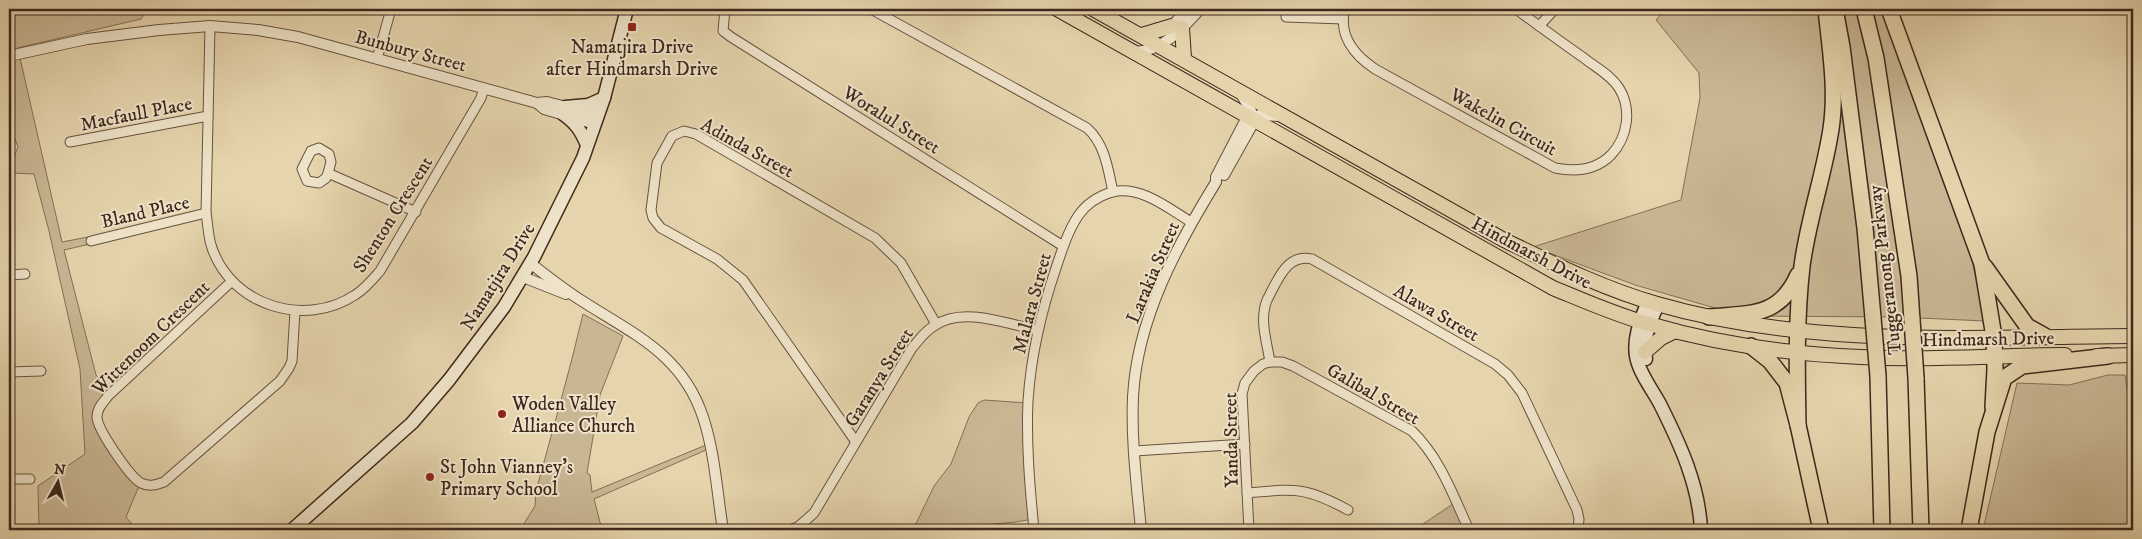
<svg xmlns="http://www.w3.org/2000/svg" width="2142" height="539" viewBox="0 0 2142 539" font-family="'IM FELL DW Pica',serif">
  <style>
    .green { fill: #c9b794; stroke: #846f58 }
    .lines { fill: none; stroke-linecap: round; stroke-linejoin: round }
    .minor-casing { stroke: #685240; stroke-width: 11 }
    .tertiary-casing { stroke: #685240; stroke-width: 12 }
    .secondary-casing { stroke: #3e271c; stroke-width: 15 }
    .primary-casing { stroke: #3e271c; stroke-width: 16 }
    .motorway-casing { stroke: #3e271c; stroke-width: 18 }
    .minor { stroke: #eee3c9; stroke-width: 9 }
    .tertiary { stroke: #eee3c9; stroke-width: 10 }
    .secondary { stroke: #eee3c9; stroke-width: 12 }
    .primary { stroke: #e5d4ac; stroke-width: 14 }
    .motorway { stroke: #e5d4ac; stroke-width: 15 }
    .motorway-bridge-casing { stroke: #3e271c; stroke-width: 18; stroke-linecap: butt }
    .motorway-bridge { stroke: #e5d4ac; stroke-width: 15 }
    .poi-dot { fill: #8f2418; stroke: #eee3c9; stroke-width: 2 }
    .labels { text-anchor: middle; stroke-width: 4; stroke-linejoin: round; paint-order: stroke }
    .poi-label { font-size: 19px; fill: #3e271c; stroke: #eee3c9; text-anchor: start }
    .street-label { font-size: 19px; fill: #3e271c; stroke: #eee3c9 }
  </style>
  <rect width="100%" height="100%" fill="#e5d4ac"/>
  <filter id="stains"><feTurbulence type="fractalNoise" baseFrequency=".004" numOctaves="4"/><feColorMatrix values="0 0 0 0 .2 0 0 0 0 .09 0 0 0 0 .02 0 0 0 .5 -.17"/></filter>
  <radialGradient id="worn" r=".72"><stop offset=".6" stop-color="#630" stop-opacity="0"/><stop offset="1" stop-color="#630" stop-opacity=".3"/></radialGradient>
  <!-- green -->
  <g class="green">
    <path d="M9 9H145L146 12 141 19 9 50Z"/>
    <path d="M1666 9H1886L1961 210 1985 321 1898 317 1743 316 1635 285 1533 247 1681 200 1700 98 1699 73 1656 20Z"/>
    <path d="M20 58 62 242 88 237 90 244 64 250 96 375 108 389 95 407 97 430 130 480 139 486 126 517 137 530H39L38 486 85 454 80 369 49 231 34 174 11 173 10 166 18 147 9 122V61Z"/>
    <path d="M583 314 623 336 600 395 587 473 590 475 592 492 706 445V450L594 499 602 530H520L535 506 536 491C552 432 569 374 583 314Z"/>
    <path d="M2108 375H2125L2133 428V530H1983L2017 383 2069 385Z"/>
    <path d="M984 400 1028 403 1033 519 1016 522 982 525 969 530H913L934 486 951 464 969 417 978 403Z"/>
    <path d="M1456 502 1468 530H1414Z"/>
  </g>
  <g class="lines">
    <!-- minor casing -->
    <g class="minor-casing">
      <g id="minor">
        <path d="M725 9 723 31 731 37 1063 246"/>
        <path d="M871 9 1087 128C1105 144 1108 169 1113 192"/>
        <path d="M1345 9C1338 35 1354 55 1375 69L1555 168C1575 172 1596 170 1611 155 1628 137 1632 109 1619 88 1611 75 1595 67 1584 58 1561 42 1538 25 1516 9"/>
        <path d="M1286 17 1343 19"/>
        <path d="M210 26 206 213C208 225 208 237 212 248 232 306 305 328 355 295 365 289 373 279 380 271L481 98 484 88"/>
        <path d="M1539 26 1555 9"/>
        <path d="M377 59 391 9"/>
        <path d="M70 142 208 116"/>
        <path d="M328 173 331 162 329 154 319 148 311 151 302 169 307 181 319 183 326 178 328 173 416 212"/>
        <path d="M91 241 206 213"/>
        <path d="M9 275 25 274"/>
        <path d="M232 281 108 396C103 403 97 408 97 417 97 429 130 477 141 483 149 487 156 485 164 482L280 381 289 368 292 361 295 311"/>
        <path d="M1270 362C1267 342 1259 320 1267 300 1277 282 1286 253 1312 259L1495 364 1508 375 1522 393 1577 510 1579 519 1578 530"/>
        <path d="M9 372 41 371"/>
        <path d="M856 442 743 280 717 259 661 228 653 218 651 210 657 163 672 136 684 131 696 134 875 238 901 263 936 324"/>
        <path d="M1134 451 1245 444"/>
        <path d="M9 479H30"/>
        <path d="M1247 493C1295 489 1304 486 1348 510"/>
        <path d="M789 530 798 527 814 513 912 348C919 340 925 331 934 326 963 306 1006 324 1037 330"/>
        <path d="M1034 530C1030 488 1026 444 1028 401 1031 355 1041 312 1056 268 1062 250 1068 231 1078 216 1086 204 1099 196 1112 192 1140 185 1168 208 1191 222"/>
        <path d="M1249 530 1242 394 1245 383 1254 371 1263 364 1270 362H1282L1293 366 1412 431C1440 458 1453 495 1469 530"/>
      </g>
    </g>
    <!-- tertiary casing -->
    <g class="tertiary-casing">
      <g id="tertiary">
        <path d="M1168 30 1188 9"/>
        <path d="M1134 52C1163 51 1182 29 1200 9"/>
        <path d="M9 56 87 39 159 30 210 26 258 30 298 37 537 103 547 102 597 115"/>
        <path d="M537 103 544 109 595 124"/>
        <path d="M1224 175 1252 125 1251 111 1240 92"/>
        <path d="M530 263C546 275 562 288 579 299 631 333 682 353 703 417 715 453 717 493 723 530"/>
        <path d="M523 277 566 294"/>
        <path d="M1141 530C1137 486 1131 441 1133 397 1137 319 1176 247 1216 182V177L1245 121 1259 115 1279 116"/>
      </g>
    </g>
    <!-- secondary casing -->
    <g class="secondary-casing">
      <g id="secondary">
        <path d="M565 107 588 105 604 98"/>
        <path d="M563 114C576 123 581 131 587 145"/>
        <path d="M1648 301C1641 319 1633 337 1636 356 1639 373 1652 389 1660 404 1680 444 1699 485 1701 530"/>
        <path d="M1646 359C1642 339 1650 323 1658 304"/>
        <path d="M292 530 412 423 449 380 504 307 534 257 583 158 604 98 627 9"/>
      </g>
    </g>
    <!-- primary casing -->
    <g class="primary-casing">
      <g id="primary">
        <path d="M1057 9 1553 288C1585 301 1616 315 1649 324 1717 344 1790 354 1861 357 1929 361 1997 355 2065 355"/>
        <path d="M1093 9 1504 240C1554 264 1604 289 1657 304 1810 348 1976 337 2133 336"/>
        <path d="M1182 28 1184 58"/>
        <path d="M1142 35 1172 26"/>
        <path d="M1645 352 1661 338 1675 331"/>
        <path d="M2097 356 2133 355"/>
      </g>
    </g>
    <!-- motorway casing -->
    <g class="motorway-casing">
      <g id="motorway">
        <path d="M1835 9 1842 47 1865 228 1873 318"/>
        <path d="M1864 9 1876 58 1909 276 1912 320"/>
        <path d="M1889 9 1982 264 1994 337 1995 369 1993 407"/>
        <path d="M1985 267 2027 326 2045 336"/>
        <path d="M1709 317C1749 313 1779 318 1798 275"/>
        <path d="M1751 346 1770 361 1787 383 1798 425 1821 530"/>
        <path d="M1878 376 1882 530"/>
        <path d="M1916 378 1921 530"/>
        <path d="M1798 425C1797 373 1796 318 1802 266 1808 220 1824 175 1831 129 1837 89 1830 49 1826 9"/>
        <path d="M1969 530 1987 432 2004 378 2022 366 2108 356"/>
      </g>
    </g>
    <!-- minor -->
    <use href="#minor" class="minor"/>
    <!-- tertiary -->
    <use href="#tertiary" class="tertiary"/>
    <!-- secondary -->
    <use href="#secondary" class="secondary"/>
    <!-- primary -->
    <use href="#primary" class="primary"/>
    <!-- motorway -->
    <use href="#motorway" class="motorway"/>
    <!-- motorway-bridge casing -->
    <g class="motorway-bridge-casing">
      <g id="motorway-bridge">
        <path d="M1873 318 1878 376"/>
        <path d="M1912 320 1916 378"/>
      </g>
    </g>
    <!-- motorway-bridge -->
    <use href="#motorway-bridge" class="motorway-bridge"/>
  </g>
  <!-- markers -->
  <g class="poi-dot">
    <rect x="627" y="22" width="10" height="10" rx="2.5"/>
    <circle cx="502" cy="414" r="5"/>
    <circle cx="430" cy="477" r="5"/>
  </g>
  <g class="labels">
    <!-- poi labels -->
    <g class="poi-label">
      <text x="632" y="53" text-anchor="middle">Namatjira Drive<tspan x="632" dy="22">after Hindmarsh Drive</tspan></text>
      <text x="512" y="410">Woden Valley<tspan x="512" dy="22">Alliance Church</tspan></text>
      <text x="440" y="473">St John Vianney's<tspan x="440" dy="22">Primary School</tspan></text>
    </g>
    <!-- street labels -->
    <g class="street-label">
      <text transform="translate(411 50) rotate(15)" y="7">Bunbury Street</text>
      <text transform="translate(136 113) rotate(-11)" y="7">Macfaull Place</text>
      <text transform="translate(892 119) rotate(32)" y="7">Woralul Street</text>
      <text transform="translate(1504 121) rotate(29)" y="7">Wakelin Circuit</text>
      <text transform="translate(748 147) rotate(29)" y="7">Adinda Street</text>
      <text transform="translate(145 211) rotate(-13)" y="7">Bland Place</text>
      <text transform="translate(392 214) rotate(-58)" y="7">Shenton Crescent</text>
      <text transform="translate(1532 252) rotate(28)" y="7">Hindmarsh Drive</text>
      <text transform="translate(1884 270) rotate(-97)" y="7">Tuggeranong Parkway</text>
      <text transform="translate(1152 272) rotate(-67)" y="7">Larakia Street</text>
      <text transform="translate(497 276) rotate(-58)" y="7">Namatjira Drive</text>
      <text transform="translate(1031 303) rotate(-75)" y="7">Malara Street</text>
      <text transform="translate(1437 312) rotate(30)" y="7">Alawa Street</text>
      <text transform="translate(150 337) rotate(-44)" y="7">Wittenoom Crescent</text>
      <text transform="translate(1988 338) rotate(-1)" y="7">Hindmarsh Drive</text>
      <text transform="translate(878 377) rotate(-58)" y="7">Garanya Street</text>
      <text transform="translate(1374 393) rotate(30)" y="7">Galibal Street</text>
      <text transform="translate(1230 440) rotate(-91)" y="7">Yanda Street</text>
    </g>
  </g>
  <!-- margin -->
  <rect width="2142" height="539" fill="none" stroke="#e5d4ac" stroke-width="30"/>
  <rect x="10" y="10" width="2122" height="519" fill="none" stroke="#3e271c" stroke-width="2.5"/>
  <rect x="15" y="15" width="2112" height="509" fill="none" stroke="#3e271c"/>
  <!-- north arrow -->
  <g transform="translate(58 482) rotate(8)" stroke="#eee3c9" stroke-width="4" paint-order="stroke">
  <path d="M0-4L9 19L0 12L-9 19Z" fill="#3e271c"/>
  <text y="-8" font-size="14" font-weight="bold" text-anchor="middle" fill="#3e271c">N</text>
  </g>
  <rect width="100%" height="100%" filter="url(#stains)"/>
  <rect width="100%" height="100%" fill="url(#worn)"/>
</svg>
